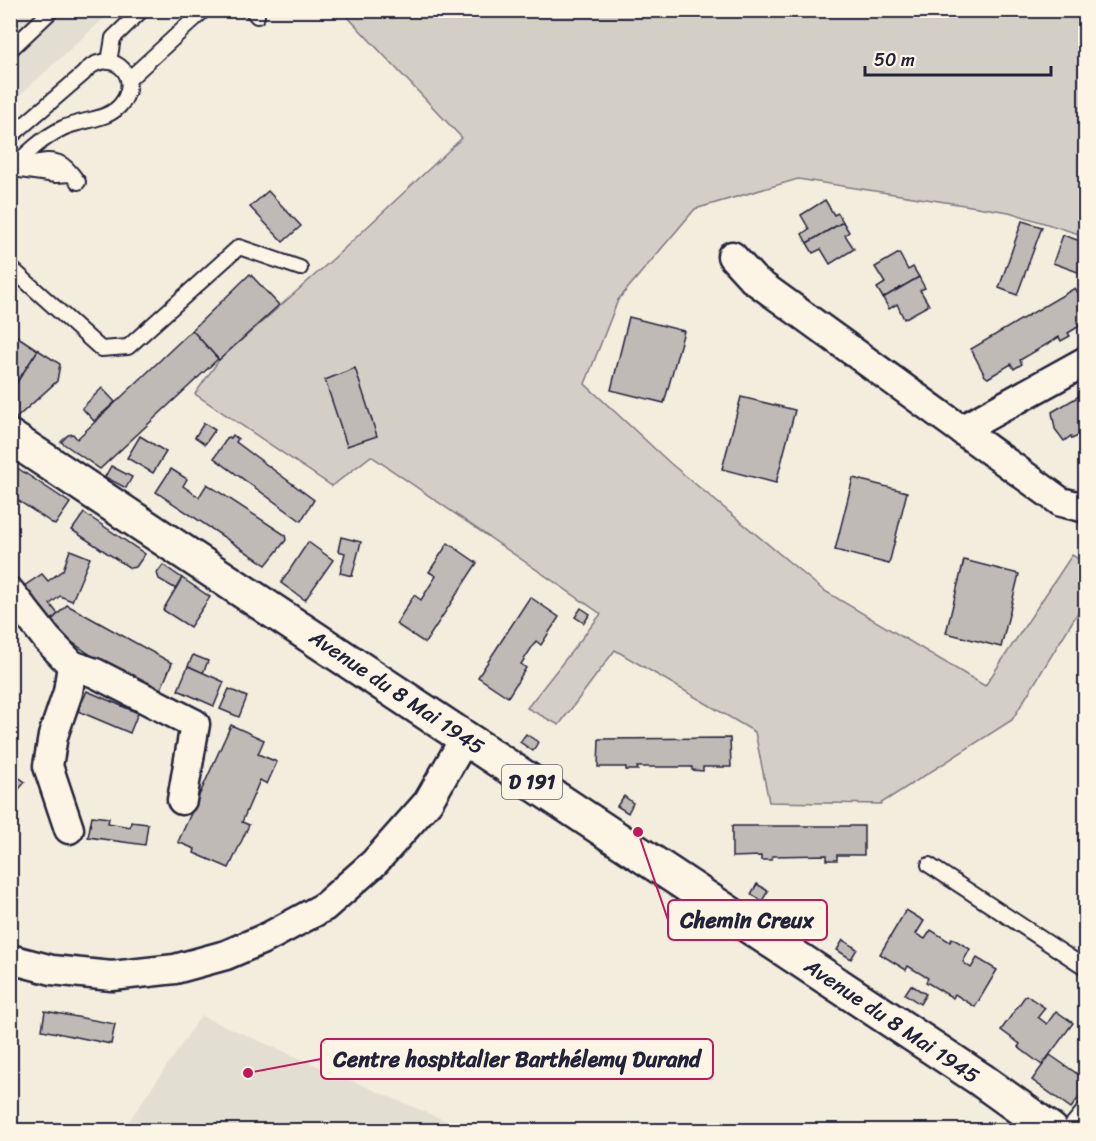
<svg xmlns="http://www.w3.org/2000/svg" width="1096" height="1141" viewBox="0 0 1096 1141" font-family="Sriracha,sans-serif">
  <style>
    .built { fill: #e3ded2 }
    .green { fill: #d4cfc6; stroke: #7b7880; stroke-width: 1.5 }
    .building { fill: #bfbab6; stroke: #22223b; stroke-width: 1.5 }
    .lines { fill: none; stroke-linecap: round; stroke-linejoin: round }
    .service-casing { stroke: #22223b; stroke-width: 18 }
    .minor-casing { stroke: #22223b; stroke-width: 33 }
    .primary-casing { stroke: #22223b; stroke-width: 38 }
    .service { stroke: #fcf5e5; stroke-width: 14 }
    .minor { stroke: #fcf5e5; stroke-width: 28 }
    .primary { stroke: #fcf5e5; stroke-width: 33 }
    .labels { text-anchor: middle; stroke-width: 4.5; stroke-linejoin: round; paint-order: stroke }
    .shield { fill: #fcf5e5; stroke: #63616e; stroke-width: 1.5 }
    .shield-label { font-size: 20px; font-weight: bold; fill: #22223b }
    .street-label { font-size: 21px; fill: #22223b; stroke: #fcf5e5 }
    .leader { fill: none; stroke: #c2185b; stroke-width: 2 }
    .callout-dot { fill: #c2185b; stroke: #fcf5e5; stroke-width: 2 }
    .callout { fill: #fcf5e5; stroke: #c2185b; stroke-width: 2 }
    .callout-label { font-size: 22px; text-anchor: middle; font-weight: bold; fill: #22223b }
  </style>
  <rect width="100%" height="100%" fill="#f3edde"/>
  <filter id="ink" filterUnits="userSpaceOnUse"><feTurbulence type="fractalNoise" baseFrequency=".0167" numOctaves="2"/><feDisplacementMap in="SourceGraphic" scale="12" xChannelSelector="R" yChannelSelector="G"/><feConvolveMatrix kernelMatrix="1 2 1 2 8 2 1 2 1" color-interpolation-filters="sRGB"/></filter>
  <g filter="url(#ink)">
    <!-- built -->
    <g class="built">
      <path d="M11 11H112L11 103Z"/>
      <path d="M201 1016 467 1130H123Z"/>
    </g>
    <!-- green -->
    <path class="green" d="M342 11H1085V236L1009 212 798 179 695 209 618 300 585 384 670 463 823 590 985 686 1072 555 1085 563V601L1012 720 880 804 769 802 755 732 615 650 559 725 527 708 601 614 371 456 332 486 195 394 219 360 333 259 462 138Z"/>
    <!-- building -->
    <g class="building">
      <path d="M268 191 301 226 283 242 250 207Z"/>
      <path d="M825 200 834 215 838 213 843 222 807 243 802 234 809 229 801 215Z"/>
      <path d="M1022 221 1042 227 1017 295 999 288Z"/>
      <path d="M843 222 849 232 845 235 854 249 830 264 821 249 813 253 807 243Z"/>
      <path d="M1063 235 1086 243V275L1053 263Z"/>
      <path d="M899 253 908 270 913 267 919 277 883 298 877 288 885 283 875 267Z"/>
      <path d="M250 274 279 305 219 360 192 330Z"/>
      <path d="M919 277 925 288 920 290 929 305 904 319 897 304 889 309 883 298Z"/>
      <path d="M1075 288 1086 305V322L1068 333 1070 336 1061 341 1059 337 1020 360 1022 364 1014 369 1011 364 988 378 985 376 971 349Z"/>
      <path d="M629 317 684 331 664 403 611 390Z"/>
      <path d="M192 330 218 359 100 469 61 442 68 435 73 434 77 439Z"/>
      <path d="M12 333 38 350 10 393V335Z"/>
      <path d="M38 350 60 364 57 381 13 421 10 419V393Z"/>
      <path d="M355 368 377 436 347 446 325 380Z"/>
      <path d="M102 388 115 402 94 421 82 408Z"/>
      <path d="M1086 392V432L1072 439 1071 436 1064 441 1055 429 1052 412Z"/>
      <path d="M741 397 795 410 776 483 722 469Z"/>
      <path d="M204 423 215 430 205 444 195 437Z"/>
      <path d="M233 435 238 439 236 442 314 500 301 521 214 458 228 437 231 438Z"/>
      <path d="M140 436 166 452 153 473 127 458Z"/>
      <path d="M13 465 70 503 55 525 10 495V469Z"/>
      <path d="M111 466 132 477 126 488 105 477Z"/>
      <path d="M171 469 187 479 183 486 199 497 207 484 285 535 286 540 266 565 156 492Z"/>
      <path d="M853 478 907 492 889 564 835 550Z"/>
      <path d="M84 513 145 554 136 567 130 568 72 530Z"/>
      <path d="M341 537 361 542 352 576 340 573 345 553 338 551Z"/>
      <path d="M308 542 333 560 305 600 281 583Z"/>
      <path d="M448 543 477 563 425 643 396 624 414 595 421 600 436 576 429 572Z"/>
      <path d="M70 550 90 558 72 601 60 596 50 604 58 614 47 625 21 588 42 574 48 581 63 570Z"/>
      <path d="M964 560 1019 574 1001 647 946 633Z"/>
      <path d="M163 565 182 578 176 589 159 579 157 573Z"/>
      <path d="M182 578 210 597 190 627 163 610Z"/>
      <path d="M530 597 559 617 541 645 536 641 521 664 526 668 508 697 478 677Z"/>
      <path d="M67 605 172 663 161 689 101 662 47 625Z"/>
      <path d="M581 608 590 614 584 623 575 617Z"/>
      <path d="M193 655 208 661 203 673 188 666Z"/>
      <path d="M188 666 224 682 214 706 178 690Z"/>
      <path d="M229 689 247 697 239 717 220 709Z"/>
      <path d="M87 691 138 713 130 733 78 711Z"/>
      <path d="M231 725 264 740 258 754 277 762 267 784 260 780 242 822 249 825 229 868 194 853 195 849 178 842Z"/>
      <path d="M526 734 538 742 533 751 520 742Z"/>
      <path d="M730 738 731 767H703V771L692 770V767H637L638 770H626V767H598L599 739Z"/>
      <path d="M10 771 25 782 10 800Z"/>
      <path d="M624 796 633 803 628 813 617 806Z"/>
      <path d="M92 816 109 818 108 823 130 827 131 822 148 824 145 845 88 837Z"/>
      <path d="M732 826H864V855H837V860H827V855L772 856 771 860H761V856L732 857Z"/>
      <path d="M757 884 768 891 762 901 751 894Z"/>
      <path d="M906 910 924 921 916 934 925 939 931 930 950 942 952 938 970 949 963 962 971 968 977 958 997 970 975 1007 955 994 953 998 926 982 928 978 908 966 906 970 880 954Z"/>
      <path d="M843 940 857 949 851 959 837 950Z"/>
      <path d="M911 985 926 994 920 1004 905 994Z"/>
      <path d="M1026 995 1045 1008 1038 1017 1047 1024 1056 1011 1073 1023 1042 1065 1018 1047 1020 1044 1001 1030Z"/>
      <path d="M45 1011 115 1024 111 1044 42 1030Z"/>
      <path d="M1050 1055 1086 1080V1088L1071 1108 1032 1080Z"/>
    </g>
    <g class="lines">
      <!-- service casing -->
      <g class="service-casing">
        <g id="service">
          <path d="M252 10 257 16"/>
          <path d="M10 50 49 13"/>
          <path d="M109 62 113 38 142 10"/>
          <path d="M129 79 204 10"/>
          <path d="M10 137 83 74C106 45 144 72 122 103 109 121 82 119 63 128 46 136 24 154 13 169L56 175 71 174"/>
          <path d="M18 167C32 164 53 155 65 167 70 171 74 177 78 182"/>
          <path d="M10 267 101 349 128 347 239 247 300 268"/>
          <path d="M929 865 1086 968"/>
          <path d="M1068 1130 1086 1108"/>
        </g>
      </g>
      <!-- minor casing -->
      <g class="minor-casing">
        <g id="minor">
          <path d="M732 256 753 279 1061 502 1086 508"/>
          <path d="M963 429 1086 361"/>
          <path d="M10 592 47 639 72 665 95 673 195 724 182 800"/>
          <path d="M69 829 48 766 53 736 68 692 72 665"/>
          <path d="M10 959 52 970 112 976 175 969 226 955 268 937 324 907 374 863 428 802 465 738"/>
        </g>
      </g>
      <!-- primary casing -->
      <g class="primary-casing">
        <path id="primary" d="M10 437 980 1079 1051 1130"/>
      </g>
      <!-- service -->
      <use href="#service" class="service"/>
      <!-- minor -->
      <use href="#minor" class="minor"/>
      <!-- primary -->
      <use href="#primary" class="primary"/>
    </g>
  </g>
  <g class="labels">
    <!-- shield labels -->
    <rect class="shield" x="502" y="765" width="60" height="34" rx="4.5"/>
    <g class="shield-label">
      <text x="532" y="789">D 191</text>
    </g>
    <!-- street labels -->
    <g class="street-label">
      <text transform="translate(397 692) rotate(34)" y="7">Avenue du 8 Mai 1945</text>
      <text transform="translate(892 1021) rotate(34)" y="7">Avenue du 8 Mai 1945</text>
    </g>
  </g>
  <!-- callouts -->
  <path class="leader" d="M638 832L668 920M248 1073L321 1059"/>
  <g class="callout-dot">
    <circle cx="638" cy="832" r="6"/>
    <circle cx="248" cy="1073" r="6"/>
  </g>
  <g class="callout">
    <rect x="668" y="900" width="159" height="40" rx="6"/>
    <rect x="321" y="1039" width="392" height="40" rx="6"/>
  </g>
  <g class="callout-label">
    <text x="747" y="928">Chemin Creux</text>
    <text x="517" y="1067">Centre hospitalier Barthélemy Durand</text>
  </g>
  <!-- margin -->
  <rect width="1096" height="1141" fill="none" stroke="#fcf5e5" stroke-width="36"/>
  <rect x="18" y="18" width="1060" height="1105" fill="none" stroke="#22223b" stroke-width="2" filter="url(#ink)"/>
  <!-- scale -->
  <path d="M865 66v9h186v-9" fill="none" stroke="#22223b" stroke-width="3"/>
  <text x="874" y="66" font-size="18" fill="#22223b" stroke="#fcf5e5" stroke-width="4.5" paint-order="stroke">50 m</text>
</svg>
